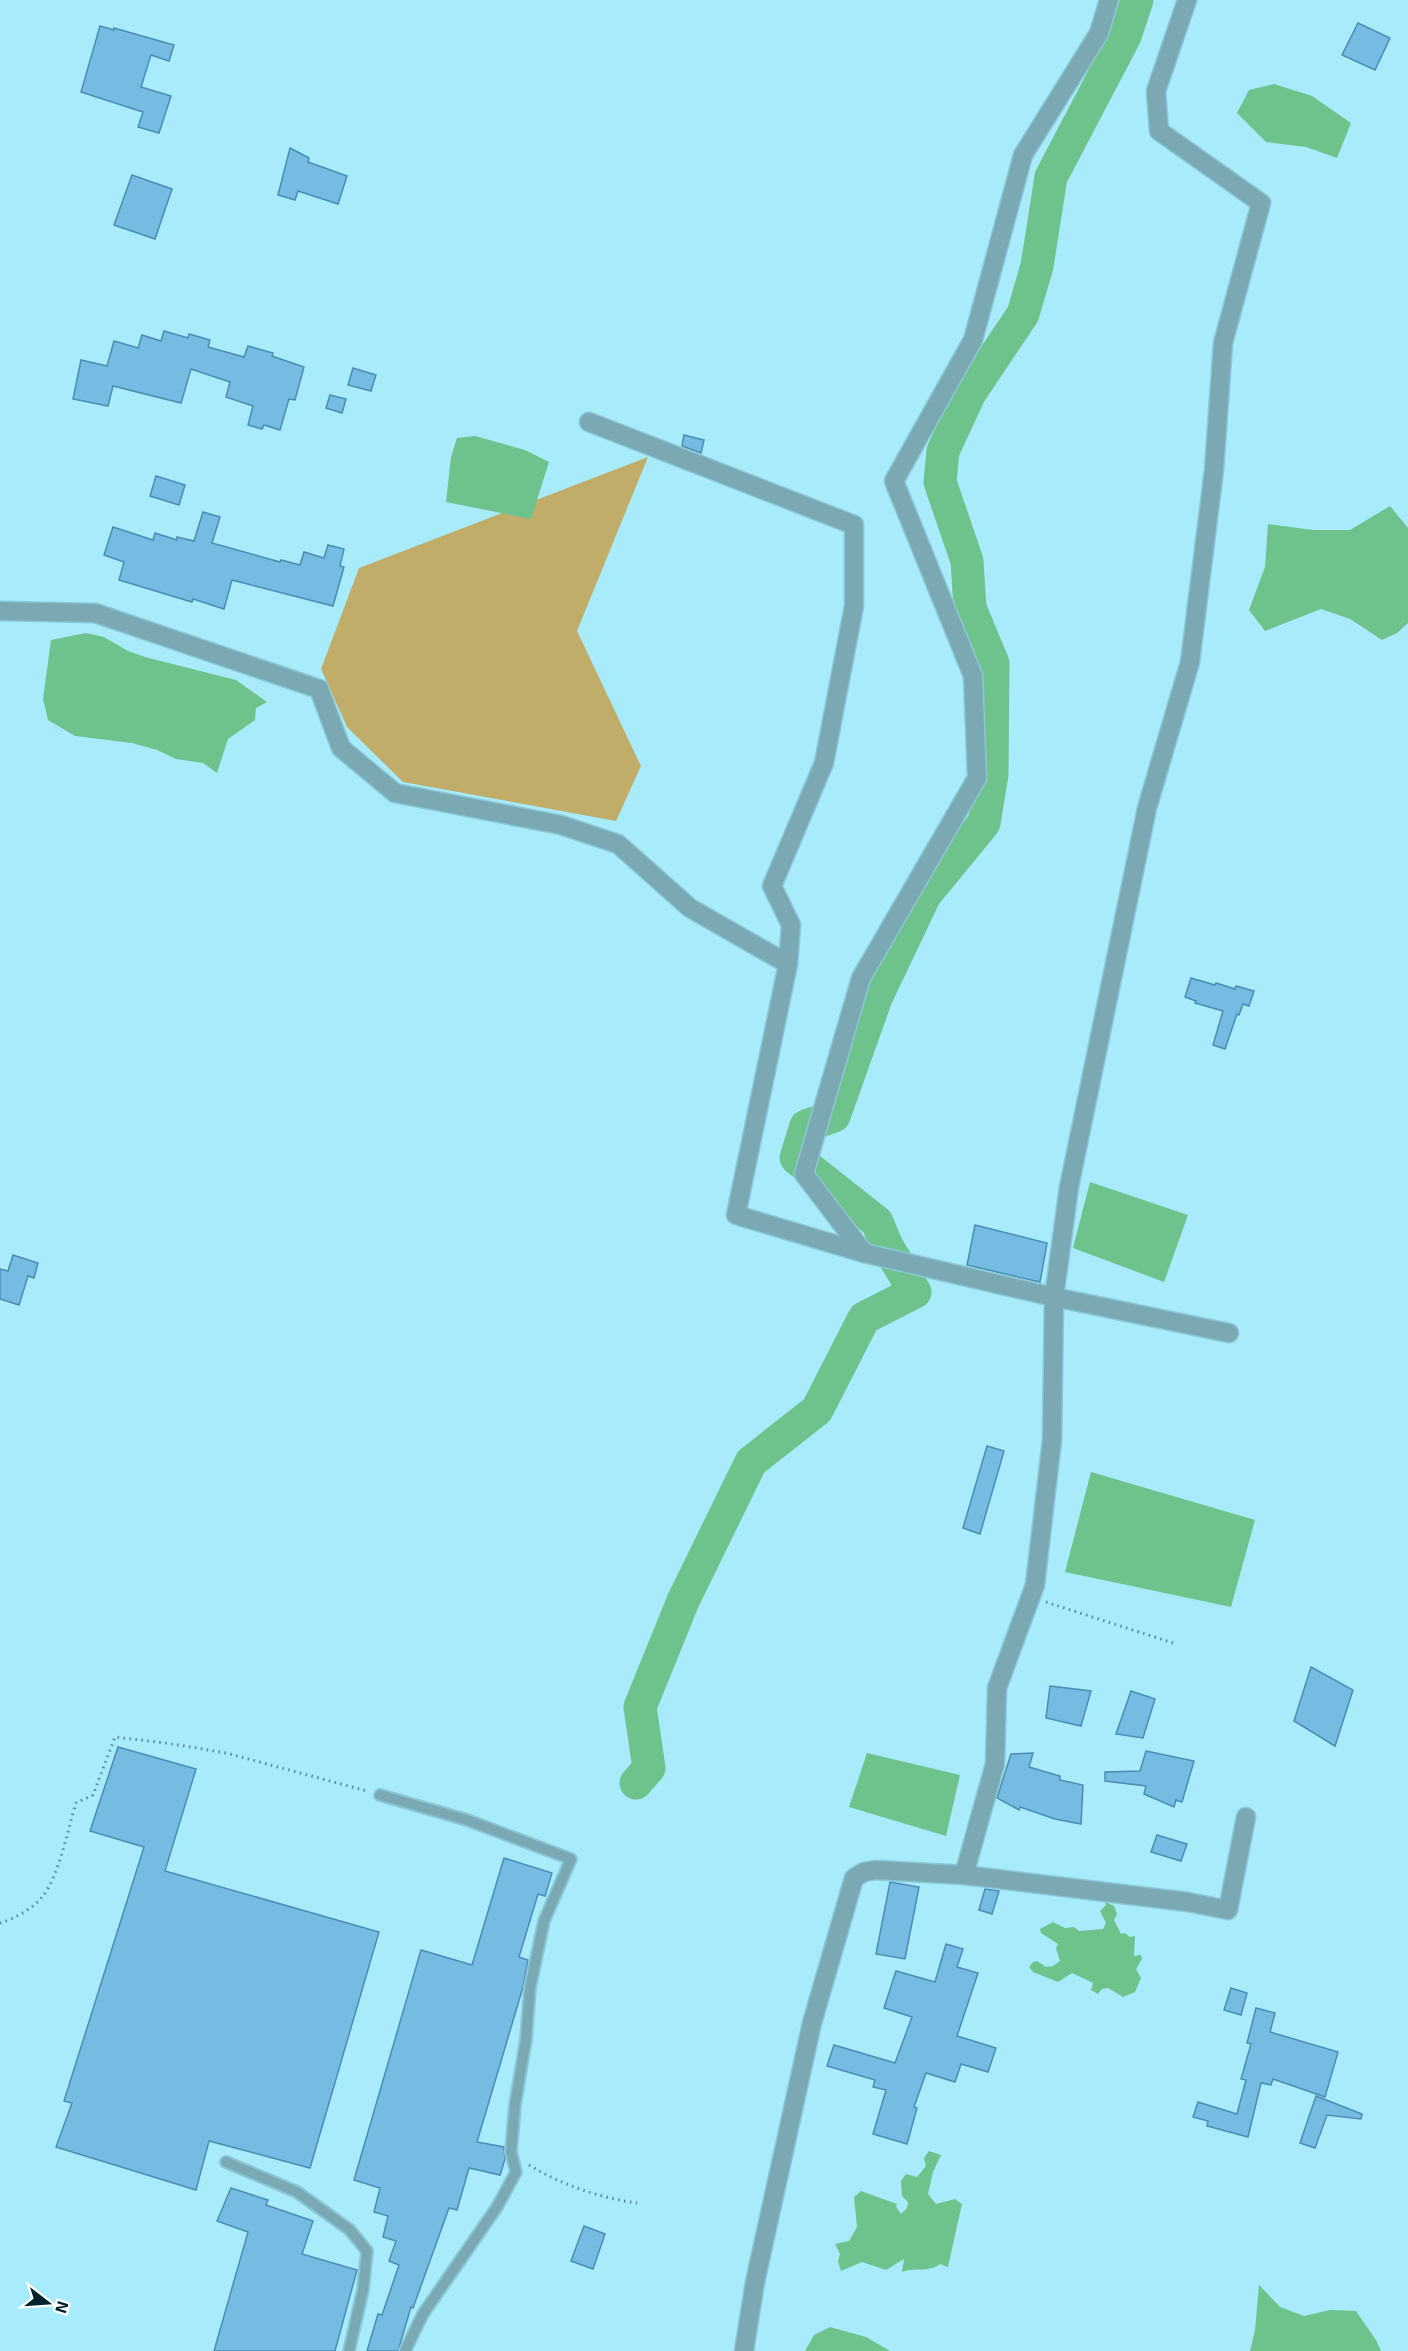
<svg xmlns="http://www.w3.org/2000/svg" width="1408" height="2351" viewBox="0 0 1408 2351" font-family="'Exo 2',sans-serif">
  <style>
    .green { fill: #c1ad6a }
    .water { fill: #6ec38c }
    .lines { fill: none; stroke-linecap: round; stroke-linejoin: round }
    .river { stroke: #6ec38c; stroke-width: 33 }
    .building { fill: #76bbe1; stroke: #498eb2; stroke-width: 1.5 }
    .lane-casing { stroke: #8ac8d6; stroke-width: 14 }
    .street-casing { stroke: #8ac8d6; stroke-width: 21 }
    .path { stroke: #558995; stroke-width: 3; stroke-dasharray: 1.5 4.5; stroke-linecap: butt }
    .lane { stroke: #7aa9b4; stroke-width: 10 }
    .street { stroke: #7aa9b4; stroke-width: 18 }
  </style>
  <rect width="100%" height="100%" fill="#a8ecfc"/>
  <!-- green -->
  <path class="green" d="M648 457 577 631 641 766 616 821 403 782 347 727 321 669 359 568Z"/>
  <!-- water -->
  <g class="water">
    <path d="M1274 84 1312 96 1351 123 1337 158 1306 147 1266 142 1237 113 1249 90Z"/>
    <path d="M475 436 525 450 549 462 531 519 446 502 451 457 457 438Z"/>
    <path d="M1390 506 1408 528V623L1397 633 1382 640 1350 619 1321 609 1265 631 1249 610 1265 567 1268 524 1313 530H1350Z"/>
    <path d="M86 633 104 637 128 651 145 657 236 680 267 702 256 708 255 720 228 739 217 773 203 763 176 759 157 750 132 743 75 736 48 720 43 699 51 640Z"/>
    <path d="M1090 1182 1188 1215 1164 1282 1073 1248Z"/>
    <path d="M1091 1472 1255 1520 1231 1607 1065 1572Z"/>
    <path d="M867 1753 960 1775 946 1836 849 1807Z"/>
    <path d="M1104 1901 1114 1906 1117 1914 1114 1920 1121 1934 1125 1933 1130 1937 1135 1936 1134 1956 1141 1955 1142 1959 1136 1969 1141 1978 1135 1992 1123 1997 1108 1988 1102 1989 1098 1994 1091 1990 1093 1983 1072 1973 1058 1982 1033 1972 1029 1967 1033 1962 1037 1961 1046 1967 1053 1966 1060 1961 1056 1948 1058 1944 1041 1933 1040 1929 1053 1922 1065 1928 1074 1927 1079 1931 1103 1929 1106 1923 1100 1911 1106 1905Z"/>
    <path d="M929 2151 941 2155 933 2172 928 2194 936 2204 955 2199 962 2204 948 2267 940 2264C928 2273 914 2267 902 2272L904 2259 886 2270 862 2262 841 2271 838 2261 840 2254 835 2244 849 2241 857 2227 854 2197 861 2191 897 2204 896 2207 901 2214 907 2208 908 2202 902 2196 901 2181 906 2174 917 2177 926 2166 924 2158Z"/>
    <path d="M1259 2285 1280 2307 1304 2316 1330 2310 1356 2311 1376 2340 1381 2351H1250L1255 2330Z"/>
    <path d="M830 2327 866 2337 890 2351H805L814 2335Z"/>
  </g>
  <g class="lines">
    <!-- river -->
    <path class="river" d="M636 1783 649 1768 640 1707 683 1601 751 1462 817 1410 864 1318 915 1292 887 1246 877 1222 796 1158 806 1126 834 1116 876 998 925 895 984 823 992 774 993 663 970 608 967 561 940 482 943 451 970 393 1023 314 1037 266 1051 177 1125 36 1137 0"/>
  </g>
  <!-- building -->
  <g class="building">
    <path d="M1358 23 1390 38 1375 70 1342 55Z"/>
    <path d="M100 26 114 30V28L174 45 169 61 151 55 141 87 171 96 159 133 138 127 143 112 81 92Z"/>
    <path d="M290 148 309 158 308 162 347 176 338 204 298 191 295 200 278 195Z"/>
    <path d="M132 175 172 189 155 239 114 225Z"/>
    <path d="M164 331 188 338 189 334 210 340 208 347 244 357 248 346 273 353 272 356 304 367 295 400 289 399 280 430 264 425 262 429 248 425 253 406 226 397 230 382 191 369 181 403 113 386 108 406 73 399 81 360 107 366 114 341 138 348 142 335 161 341Z"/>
    <path d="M353 368 376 375 371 391 348 385Z"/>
    <path d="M330 395 346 399 342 413 326 408Z"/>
    <path d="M684 435 704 440 701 453 682 446Z"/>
    <path d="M156 476 185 485 179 505 150 496Z"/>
    <path d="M203 512 220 517 212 543 280 562 281 560 300 565 304 552 324 558 328 545 344 549 340 566 344 567 333 606 232 580 224 609 193 599 192 602 119 580 124 562 104 555 113 527 153 540 155 533 177 540V537L194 541Z"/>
    <path d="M1191 978 1215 985 1216 983 1235 989 1236 986 1254 991 1249 1006 1243 1004 1239 1015 1237 1014 1225 1049 1213 1045 1223 1011 1195 1003 1196 1001 1185 997Z"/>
    <path d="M975 1225 1047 1243 1040 1282 967 1265Z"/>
    <path d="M13 1255 38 1263 34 1278 28 1276 19 1305 0 1299V1269L8 1271Z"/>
    <path d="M987 1446 1004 1451 980 1534 963 1528Z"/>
    <path d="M1311 1667 1353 1690 1335 1746 1294 1721Z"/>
    <path d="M1050 1686 1091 1691 1081 1726 1046 1718Z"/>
    <path d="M1131 1691 1155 1699 1143 1738 1116 1734Z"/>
    <path d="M118 1747 196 1769 165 1871 379 1932 310 2168 209 2141 196 2190 56 2147 72 2103 64 2101 144 1847 90 1831Z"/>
    <path d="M1146 1751 1194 1761 1182 1802 1176 1800 1174 1807 1144 1794 1146 1786 1105 1781V1772L1140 1771Z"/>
    <path d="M1033 1753 1029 1767 1060 1776V1780L1083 1785 1081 1824 1055 1819 1020 1807 1019 1810 997 1798 1011 1754Z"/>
    <path d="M1157 1835 1187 1844 1181 1861 1151 1852Z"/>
    <path d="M504 1858 552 1873 545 1896 538 1894 519 1957 528 1960 523 1987 477 2142 504 2147 505 2159 500 2175 469 2168 457 2210 449 2208 413 2308 411 2307 398 2351H367L378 2314 382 2315 399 2265 389 2261 396 2241 383 2237 388 2216 374 2212 380 2188 354 2180 421 1950 472 1965Z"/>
    <path d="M890 1882 919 1887 905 1959 876 1954Z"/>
    <path d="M985 1889 999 1891 992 1914 979 1910Z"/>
    <path d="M946 1944 963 1949 957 1967 978 1973 957 2036 996 2048 988 2072 961 2064 955 2082 926 2073 914 2107 917 2108 907 2144 873 2134 886 2090 873 2087 875 2080 827 2066 834 2045 895 2063 912 2017 884 2008 896 1971 935 1982Z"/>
    <path d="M1231 1988 1247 1993 1241 2015 1224 2010Z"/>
    <path d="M1256 2008 1275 2013 1270 2032 1338 2052 1325 2097 1273 2079 1271 2085 1261 2083 1248 2137 1207 2126 1208 2121 1193 2117 1198 2102 1237 2114 1246 2080 1241 2079 1251 2044 1247 2043Z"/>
    <path d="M1316 2096 1362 2114 1361 2119 1327 2115 1315 2148 1300 2143Z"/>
    <path d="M231 2188 268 2200 266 2205 313 2221 302 2254 357 2270 335 2351H214L248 2232 217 2221Z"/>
    <path d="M584 2226 605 2234 593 2269 571 2261Z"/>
  </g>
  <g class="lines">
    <!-- lane casing -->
    <g class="lane-casing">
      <g id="lane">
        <path d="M380 1795 467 1820 571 1859 544 1921 530 1988 526 2039 515 2105 511 2152 516 2172 497 2207 423 2314 405 2351"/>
        <path d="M226 2162 297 2192 350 2230 367 2251 363 2290 349 2351"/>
      </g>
    </g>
    <!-- street casing -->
    <g class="street-casing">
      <g id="street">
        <path d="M1187 0 1156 91 1159 131 1261 203 1223 343 1214 470 1190 662 1147 808 1069 1187 1054 1297 1229 1333"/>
        <path d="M589 422 854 525V606L824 763 772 886 791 925 788 964"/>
        <path d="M0 611 95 613 319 689 341 748 395 793 561 825 618 844 690 908 788 964 736 1215 864 1253 1054 1297 1052 1440 1035 1585 997 1688 995 1764 964 1875"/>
        <path d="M864 1253 804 1174 861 978 977 778 973 676 894 481 973 340 1023 155 1099 33 1109 0"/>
        <path d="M744 2351 755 2282 812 2023 854 1878 864 1872 876 1870 964 1875 1188 1902 1228 1910 1246 1817"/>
      </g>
    </g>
    <!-- path -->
    <g class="path">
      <path d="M1046 1602 1173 1643"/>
      <path d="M0 1923C14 1919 34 1908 43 1896 59 1875 68 1829 76 1803L93 1795 115 1737 166 1743 226 1753 367 1791"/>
      <path d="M529 2165C562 2185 600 2198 637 2203"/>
    </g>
    <!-- lane -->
    <use href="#lane" class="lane"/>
    <!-- street -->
    <use href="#street" class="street"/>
  </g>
  <!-- north arrow -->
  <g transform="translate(48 2303) rotate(107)" stroke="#ffffff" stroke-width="4.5" paint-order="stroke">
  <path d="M0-4.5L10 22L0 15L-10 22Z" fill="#00232b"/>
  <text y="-9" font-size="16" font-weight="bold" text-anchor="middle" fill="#00232b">N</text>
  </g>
</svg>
